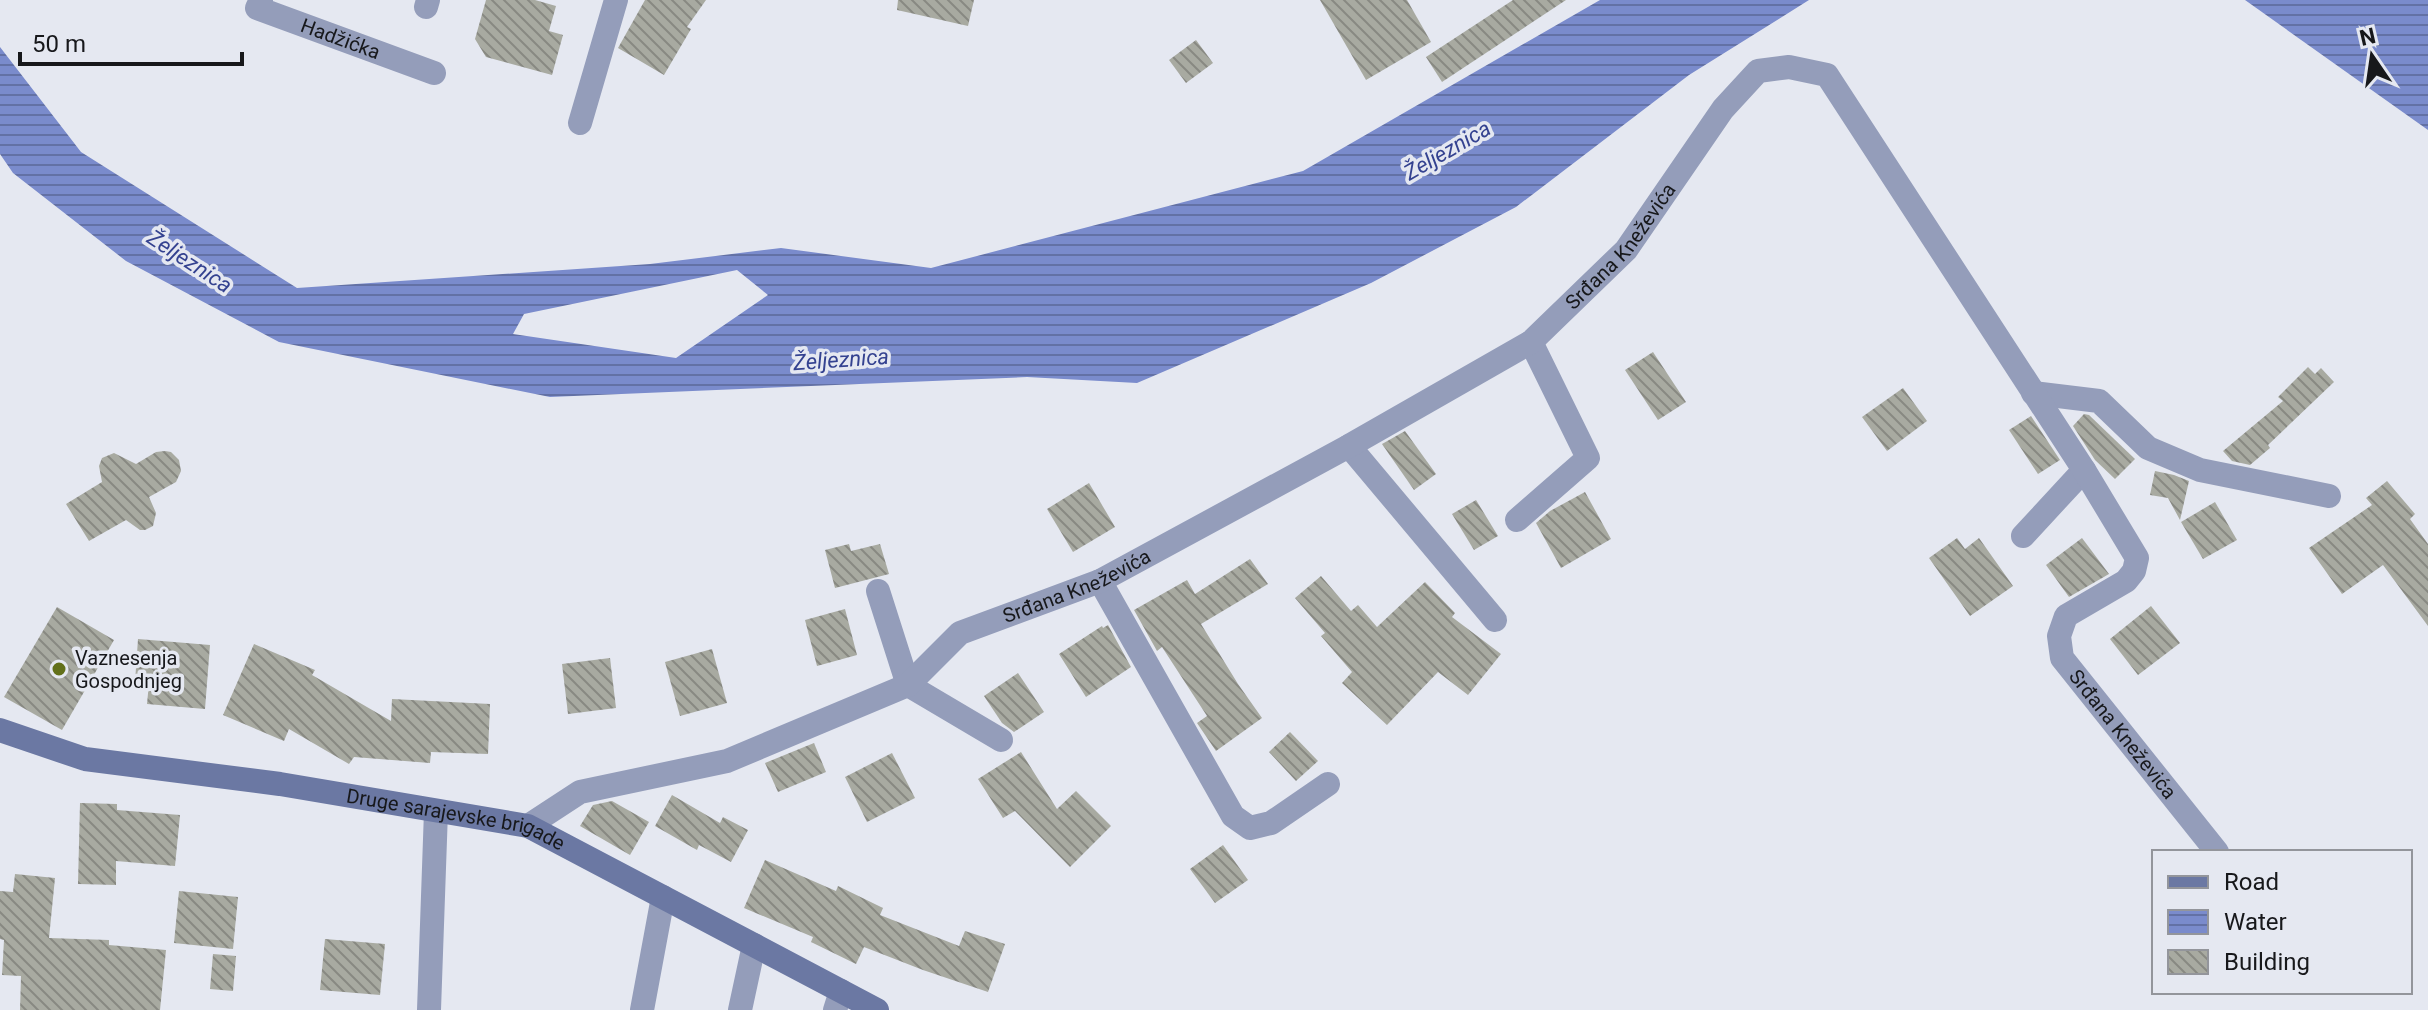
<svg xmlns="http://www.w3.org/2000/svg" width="2428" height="1010" viewBox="0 0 2428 1010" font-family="Roboto,sans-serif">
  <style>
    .water { fill: url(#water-rules); fill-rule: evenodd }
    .building { fill: url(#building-back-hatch) }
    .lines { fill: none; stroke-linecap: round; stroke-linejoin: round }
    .street { stroke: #949dba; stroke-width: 24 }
    .secondary { stroke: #6b78a3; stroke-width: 24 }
    .poi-dot { fill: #62701b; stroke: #e5e8f1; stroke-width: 3 }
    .labels { text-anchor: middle; stroke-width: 7; stroke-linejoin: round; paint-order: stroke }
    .street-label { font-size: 20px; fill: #17181b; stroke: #e5e8f1 }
    .poi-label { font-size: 20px; fill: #17181b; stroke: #e5e8f1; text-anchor: start }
    .water-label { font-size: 22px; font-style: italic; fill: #344290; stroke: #e5e8f1 }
  </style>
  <defs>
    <pattern id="water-rules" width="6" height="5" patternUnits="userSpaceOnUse" patternTransform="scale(2)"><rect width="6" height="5" fill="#7a8bcc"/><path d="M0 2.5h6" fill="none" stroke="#6371a5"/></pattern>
    <pattern id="building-back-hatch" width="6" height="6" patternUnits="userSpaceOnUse" patternTransform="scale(2)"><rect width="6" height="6" fill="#a8aaa1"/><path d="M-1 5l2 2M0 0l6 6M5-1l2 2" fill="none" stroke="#888982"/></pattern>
  </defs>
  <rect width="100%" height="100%" fill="#e5e8f1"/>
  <!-- water -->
  <g class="water">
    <path d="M1600 0H1809L1689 75 1516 207 1371 283 1137 383 1027 377 550 397 279 342 126 261 13 173 0 154V47L81 152 297 288 650 264 781 248 931 268 1303 171ZM737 270 768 295 676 358 513 334 524 314Z"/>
    <path d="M2245 0H2428V130Z"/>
  </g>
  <!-- building -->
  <g class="building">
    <path d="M486 0H535L556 6 549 31 563 35 552 75 486 57 475 39Z"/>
    <path d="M645 0H706L687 27 691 29 664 75 618 48Z"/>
    <path d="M898 0H974L968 26 897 10Z"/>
    <path d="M1320 0H1407L1431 42 1366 80Z"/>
    <path d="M1513 0H1566L1442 82 1426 57Z"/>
    <path d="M1196 40 1213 63 1186 83 1169 60Z"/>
    <path d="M1653 352 1686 402 1658 420 1625 370Z"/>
    <path d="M2308 367 2315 374 2321 368 2334 382 2268 445 2270 448 2250 465 2232 461 2223 451 2283 401 2278 397Z"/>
    <path d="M1903 388 1927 421 1887 451 1862 417Z"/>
    <path d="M2084 414 2089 415 2135 459 2115 479 2095 460 2073 426Z"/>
    <path d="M2031 416 2060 460 2038 474 2009 430Z"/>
    <path d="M1405 431 1436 474 1414 490 1382 444Z"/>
    <path d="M165 451 171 452 179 460 181 471 176 482 149 497 156 513 153 526 145 530H140L126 520 89 541 66 504 102 482 99 466 102 458 114 453 136 464 156 452Z"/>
    <path d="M2155 471 2174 475 2189 481 2180 520 2168 498 2150 495Z"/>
    <path d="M2387 481 2415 514 2410 519 2428 544V626L2383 565 2342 594 2309 548 2372 505 2366 498Z"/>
    <path d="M1089 483 1115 527 1073 552 1047 509Z"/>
    <path d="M1585 492 1611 539 1561 568 1536 523 1550 511Z"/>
    <path d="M1476 500 1498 536 1474 550 1452 514Z"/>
    <path d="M2215 502 2237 540 2203 559 2181 522Z"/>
    <path d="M1957 538 1965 549 1979 538 2013 586 1970 616 1929 558Z"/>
    <path d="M2082 538 2109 574 2069 597 2046 565Z"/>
    <path d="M849 544 851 551 880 544 889 574 835 588 825 550Z"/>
    <path d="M1250 559 1268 584 1201 624 1238 684 1262 718 1216 751 1197 723 1207 716 1162 647 1157 651 1134 610 1187 580 1195 594Z"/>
    <path d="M1321 576 1351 611 1358 605 1377 627 1425 582 1455 613 1452 617 1501 654 1468 695 1438 672 1387 725 1342 683 1352 672 1321 636 1325 633 1295 598Z"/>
    <path d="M2151 606 2180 643 2138 675 2110 639Z"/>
    <path d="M57 607 114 640 62 730 4 697Z"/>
    <path d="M845 609 857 655 817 666 805 620Z"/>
    <path d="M1108 625 1131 667 1086 697 1059 654 1102 626 1103 628Z"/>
    <path d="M138 639 210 645 205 709 147 704 149 683 135 682Z"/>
    <path d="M254 644 315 670 312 675 391 721 392 699 490 704 488 754 431 752 430 763 354 757 349 764 289 729 284 741 223 715Z"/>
    <path d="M712 649 727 703 680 716 665 662Z"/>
    <path d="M610 658 616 708 568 714 562 664Z"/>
    <path d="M1018 673 1044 712 1014 732 1002 723 984 696Z"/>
    <path d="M1290 732 1318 761 1296 781 1269 752Z"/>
    <path d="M814 743 826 772 778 792 765 763Z"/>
    <path d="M1021 752 1057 809 1076 791 1111 826 1070 867 1015 811 1003 818 978 779Z"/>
    <path d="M892 753 915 798 867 822 845 777Z"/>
    <path d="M672 795 720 823 723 817 748 830 731 862 699 845 697 850 655 826Z"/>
    <path d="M612 801 649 822 630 855 580 826 593 805Z"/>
    <path d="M80 803 117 804V810L180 815 175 866 116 861V885L78 884Z"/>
    <path d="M1223 845 1248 880 1215 903 1190 869Z"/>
    <path d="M765 860 836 891 838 886 883 908 880 915 959 946 965 931 1005 944 988 992 923 970 864 947 856 964 811 942 813 937 744 908Z"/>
    <path d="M15 874 55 878 49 938 109 940V945L166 950 160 1010H20L21 976 2 975 4 940 0 939V891L13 892Z"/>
    <path d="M179 891 238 897 233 949 174 943Z"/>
    <path d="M325 939 385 944 380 995 320 990Z"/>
    <path d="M213 954 236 956 233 991 210 989Z"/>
  </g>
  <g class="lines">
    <!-- street -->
    <g class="street">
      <path id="s1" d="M261 0 257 8 434 73"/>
      <path d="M426 7 428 0"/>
      <path d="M580 123 616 0"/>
      <path d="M2033 393 2099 401 2148 448 2200 470 2329 496"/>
      <path d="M1349 446 1495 620"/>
      <path d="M1517 520 1588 458 1531 342"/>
      <path d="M2023 536 2084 470"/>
      <path d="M1100 581 1233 816 1250 828 1271 823 1328 784"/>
      <path d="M878 591 908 685 1001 740"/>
      <path id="s2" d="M528 826 580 792 727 761 908 685 960 633 1100 581 1349 446 1531 342 1626 250 1723 109 1758 71 1789 67 1827 75 2084 470 2137 558 2134 571 2126 581 2066 616 2059 636 2062 658 2217 852"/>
      <path d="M429 1010 436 811"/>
      <path d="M642 1010 663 897"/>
      <path d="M740 1010 754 945"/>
      <path d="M835 1010 841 991"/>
    </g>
    <!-- secondary -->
    <path class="secondary" id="s3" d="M0 730 85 759 280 784 528 826 877 1010"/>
  </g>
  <!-- markers -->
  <circle class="poi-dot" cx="59" cy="669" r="8"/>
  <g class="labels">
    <!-- street labels -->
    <g class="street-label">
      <text dy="7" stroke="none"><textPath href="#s1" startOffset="98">Hadžićka</textPath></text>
      <text dy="7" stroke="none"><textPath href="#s2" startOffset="1256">Srđana Kneževića</textPath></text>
      <text dy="7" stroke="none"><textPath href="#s2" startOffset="608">Srđana Kneževića</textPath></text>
      <text dy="7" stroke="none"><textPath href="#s2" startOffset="2360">Srđana Kneževića</textPath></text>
      <text dy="7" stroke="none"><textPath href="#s3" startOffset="466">Druge sarajevske brigade</textPath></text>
    </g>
    <!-- poi labels -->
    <g class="poi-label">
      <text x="75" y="665">Vaznesenja<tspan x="75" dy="23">Gospodnjeg</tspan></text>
    </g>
    <!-- water labels -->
    <g class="water-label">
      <text transform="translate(1447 150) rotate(-30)" y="8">Željeznica</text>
      <text transform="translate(190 261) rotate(33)" y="8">Željeznica</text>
      <text transform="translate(841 359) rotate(-4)" y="8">Željeznica</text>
    </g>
  </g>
  <!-- legend -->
  <rect x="2152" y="850" width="260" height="144" fill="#e5e8f1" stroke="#93959b" stroke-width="2"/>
  <rect x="2168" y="876" width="40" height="12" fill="#6b78a3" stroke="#93959b" stroke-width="2"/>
  <text x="2224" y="890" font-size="24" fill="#17181b">Road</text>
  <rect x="2168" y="910" width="40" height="24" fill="url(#water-rules)" stroke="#93959b" stroke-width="2"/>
  <text x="2224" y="930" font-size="24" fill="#17181b">Water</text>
  <rect x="2168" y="950" width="40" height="24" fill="url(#building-back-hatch)" stroke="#93959b" stroke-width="2"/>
  <text x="2224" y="970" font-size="24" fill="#17181b">Building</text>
  <!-- north arrow -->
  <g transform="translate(2372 56) rotate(347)" stroke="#e5e8f1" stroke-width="6" paint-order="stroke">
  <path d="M0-6L14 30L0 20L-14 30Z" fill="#17181b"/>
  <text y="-12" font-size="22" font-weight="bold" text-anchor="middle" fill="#17181b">N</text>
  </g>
  <!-- scale -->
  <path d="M20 52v12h222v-12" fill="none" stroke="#17181b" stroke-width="4"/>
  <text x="32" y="52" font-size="24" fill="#17181b" stroke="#e5e8f1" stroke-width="6" paint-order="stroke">50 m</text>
</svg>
